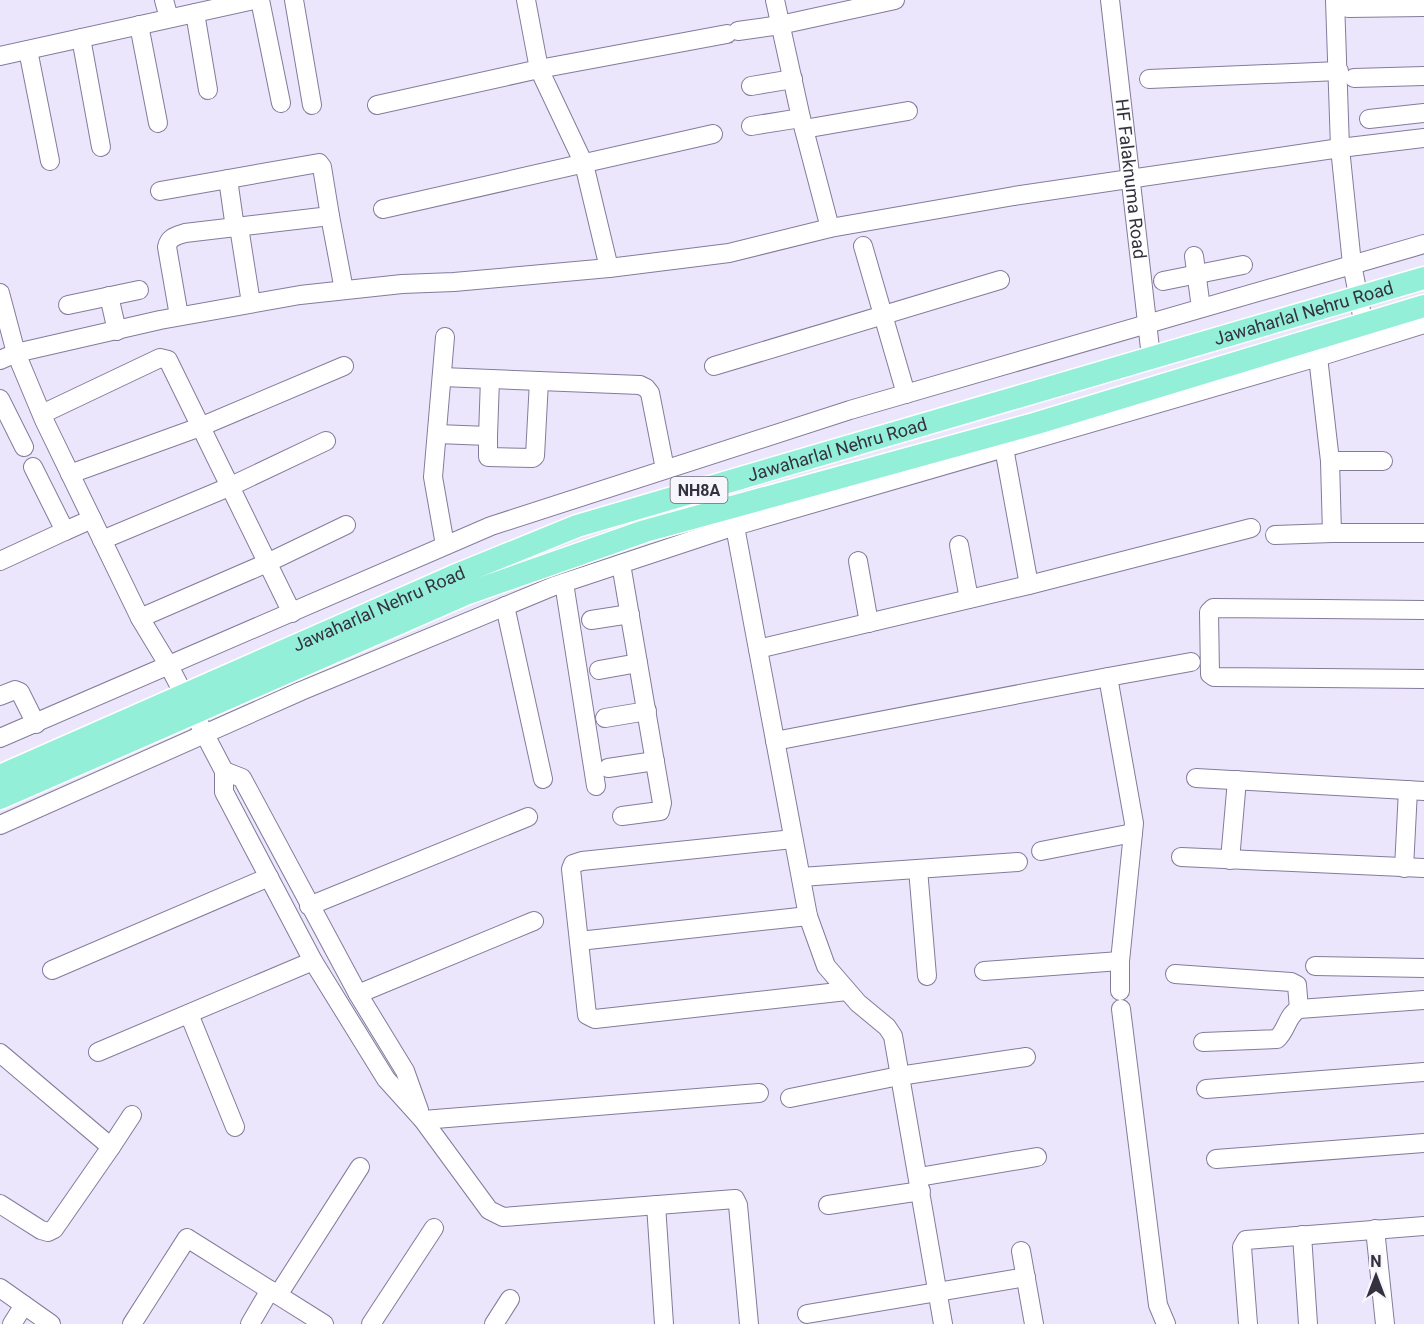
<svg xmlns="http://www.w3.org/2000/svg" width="1424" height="1324" viewBox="0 0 1424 1324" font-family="Roboto,sans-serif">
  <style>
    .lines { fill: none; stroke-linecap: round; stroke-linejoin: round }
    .minor-casing { stroke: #847b9b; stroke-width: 20 }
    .major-casing { stroke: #fff; stroke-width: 25 }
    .minor { stroke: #fff; stroke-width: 18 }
    .major { stroke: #93efd7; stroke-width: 22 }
    .labels { text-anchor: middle; stroke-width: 4.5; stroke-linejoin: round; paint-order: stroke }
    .shield { fill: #f8f6fd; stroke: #706d78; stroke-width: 1.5 }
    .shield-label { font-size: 16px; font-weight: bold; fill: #35323f }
    .street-label { font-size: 18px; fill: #35323f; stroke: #f8f6fd }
  </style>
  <rect width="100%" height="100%" fill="#ece6fc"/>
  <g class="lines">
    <!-- minor casing -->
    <g class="minor-casing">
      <g id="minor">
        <path d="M164 0 169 18"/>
        <path d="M260 0 281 103"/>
        <path d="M294 0 312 105"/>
        <path d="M526 0 539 69 584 164 609 268"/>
        <path d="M775 0 801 118 830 228"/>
        <path id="s1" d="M1110 0 1151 357"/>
        <path d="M1335 0 1340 148 1352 264 1366 336"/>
        <path d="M1348 8 1424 7"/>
        <path d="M195 13 208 90"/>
        <path d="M139 25 158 123"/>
        <path d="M738 31 780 25 895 0"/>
        <path d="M81 38 101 147"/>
        <path d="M28 50 50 161"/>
        <path d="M0 56 254 0"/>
        <path d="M1354 78 1424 76"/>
        <path d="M1149 79 1339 71"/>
        <path d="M751 86 793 79"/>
        <path d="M377 105 539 69 727 34"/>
        <path d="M1369 119 1424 113"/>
        <path d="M751 126 801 118"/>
        <path d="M804 129 908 111"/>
        <path d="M228 179 235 228"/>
        <path d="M160 191 319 163 322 167 330 216 185 233C176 236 169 237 167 247L179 316"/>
        <path d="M383 209 713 134"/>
        <path d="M330 216 344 290"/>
        <path d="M239 227 251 303"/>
        <path d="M863 246 906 394"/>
        <path d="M1194 256 1201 308"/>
        <path d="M1163 281 1243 265"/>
        <path d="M0 293 16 353 44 420 140 618 169 666 224 771V792L313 961 386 1079 423 1120 489 1210 503 1217 735 1199 738 1205 749 1324"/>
        <path d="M109 296 117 331"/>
        <path d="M68 305 139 290"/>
        <path d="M445 337 433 477 445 545"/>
        <path d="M1318 357 1330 461 1332 533H1424"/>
        <path d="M0 360 16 353 160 320 300 295 402 284 454 282 609 268 729 253 830 228 1014 196 1340 148 1424 138"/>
        <path d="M714 366 1000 280"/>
        <path d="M442 377 640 385 646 388 650 393 665 469"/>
        <path d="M0 399 24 447"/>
        <path d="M42 414 160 358 168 360 292 613"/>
        <path d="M437 434 488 436 490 379"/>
        <path d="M488 436V457L533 458 535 456 539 381"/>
        <path d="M1004 448 1029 585"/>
        <path d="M1330 461H1383"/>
        <path d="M33 467 65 531 92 519"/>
        <path d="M70 474 200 427 344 366"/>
        <path d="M733 516 808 916 826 966 858 1003 887 1027 893 1036 943 1324"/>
        <path d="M1275 535 1332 533"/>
        <path d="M102 540 229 487 326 441"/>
        <path d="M959 545 969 599"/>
        <path d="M0 561 65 531"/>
        <path d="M858 561 869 623"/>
        <path d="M621 564 662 803 660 811 622 816"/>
        <path d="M564 583 596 786"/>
        <path d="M505 606 543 779"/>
        <path d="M1424 610 1213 608 1209 612 1210 674 1214 677 1424 679"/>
        <path d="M140 618 267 563 346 525"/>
        <path d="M591 620 630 614"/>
        <path d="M758 649 1029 585 1251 528"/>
        <path d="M599 670 638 663"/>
        <path d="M1108 677 1191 662"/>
        <path d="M0 696 15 690 20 692 36 724"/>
        <path d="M605 718 647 711"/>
        <path d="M0 738 491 526 850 410 1424 244"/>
        <path d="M775 741 1108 677 1134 823 1120 961V991"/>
        <path d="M608 768 655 761"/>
        <path d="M224 771 242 778 358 994 405 1071 419 1110"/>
        <path d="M1196 778 1424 791"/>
        <path d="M0 825 301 691 554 586 735 526 1318 357 1424 324"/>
        <path d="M793 839 582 861 573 864 571 869 587 1015 595 1019 847 991"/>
        <path d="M1041 851 1133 833"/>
        <path d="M1181 857 1424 868"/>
        <path d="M1230 860 1237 780"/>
        <path d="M1404 868 1408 790"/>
        <path d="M918 869 927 976"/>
        <path d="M801 877 1018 862"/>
        <path d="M309 906 528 817"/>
        <path d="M579 941 808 916"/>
        <path d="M1315 966 1424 968"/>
        <path d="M52 970 269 877"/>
        <path d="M984 971 1120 961"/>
        <path d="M1175 974 1291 982 1297 985 1299 1009"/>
        <path d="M358 994 534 921"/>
        <path d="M1121 1009 1158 1305 1166 1324"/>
        <path d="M189 1014 235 1127"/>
        <path d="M1203 1042 1277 1039C1287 1030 1287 1015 1299 1009L1424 1000"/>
        <path d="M98 1052 313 961"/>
        <path d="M0 1053 111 1147 132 1115"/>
        <path d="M1206 1089 1424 1072"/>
        <path d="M790 1098 899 1076 1026 1057"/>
        <path d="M423 1120 759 1093"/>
        <path d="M1216 1159 1424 1143"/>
        <path d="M919 1177 1037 1157"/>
        <path d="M0 1204 41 1230 48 1232 54 1229 111 1147"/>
        <path d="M656 1205 664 1324"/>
        <path d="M828 1205 921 1191"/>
        <path d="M1375 1229 1385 1324"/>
        <path d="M1302 1235 1308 1324"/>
        <path d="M1021 1251 1034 1324"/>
        <path d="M0 1288 51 1324"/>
        <path d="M278 1295 360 1167"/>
        <path d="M807 1314 1026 1277"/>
        <path d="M12 1324 24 1305"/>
        <path d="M132 1324 187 1238 324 1324"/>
        <path d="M250 1324 270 1290"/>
        <path d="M371 1324 434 1228"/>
        <path d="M494 1324 510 1299"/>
        <path d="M1248 1324 1242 1247 1246 1240 1424 1226"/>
      </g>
    </g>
    <!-- major casing -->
    <g class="major-casing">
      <g id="major">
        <path id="s2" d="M0 776 454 576 577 526 1424 278"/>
        <path d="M0 798 468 593 645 531 1034 424 1424 306"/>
      </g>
    </g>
    <!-- minor -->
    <use href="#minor" class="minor"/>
    <!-- major -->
    <use href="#major" class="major"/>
  </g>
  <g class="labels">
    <!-- shield labels -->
    <rect class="shield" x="670.5" y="477" width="57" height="26" rx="4.5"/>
    <g class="shield-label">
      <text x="699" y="496">NH8A</text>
    </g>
    <!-- street labels -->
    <g class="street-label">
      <text dy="6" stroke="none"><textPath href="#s1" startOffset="180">HF Falaknuma Road</textPath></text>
      <text dy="6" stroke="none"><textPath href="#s2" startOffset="1386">Jawaharlal Nehru Road</textPath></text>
      <text dy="6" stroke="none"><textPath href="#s2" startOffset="900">Jawaharlal Nehru Road</textPath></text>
      <text dy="6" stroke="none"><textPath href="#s2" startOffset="414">Jawaharlal Nehru Road</textPath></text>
    </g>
  </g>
  <!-- north arrow -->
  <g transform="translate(1376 1276)" stroke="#f8f6fd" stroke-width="4.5" paint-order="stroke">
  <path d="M0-4.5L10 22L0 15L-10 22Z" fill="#35323f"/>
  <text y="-9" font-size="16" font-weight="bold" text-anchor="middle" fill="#35323f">N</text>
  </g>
</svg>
